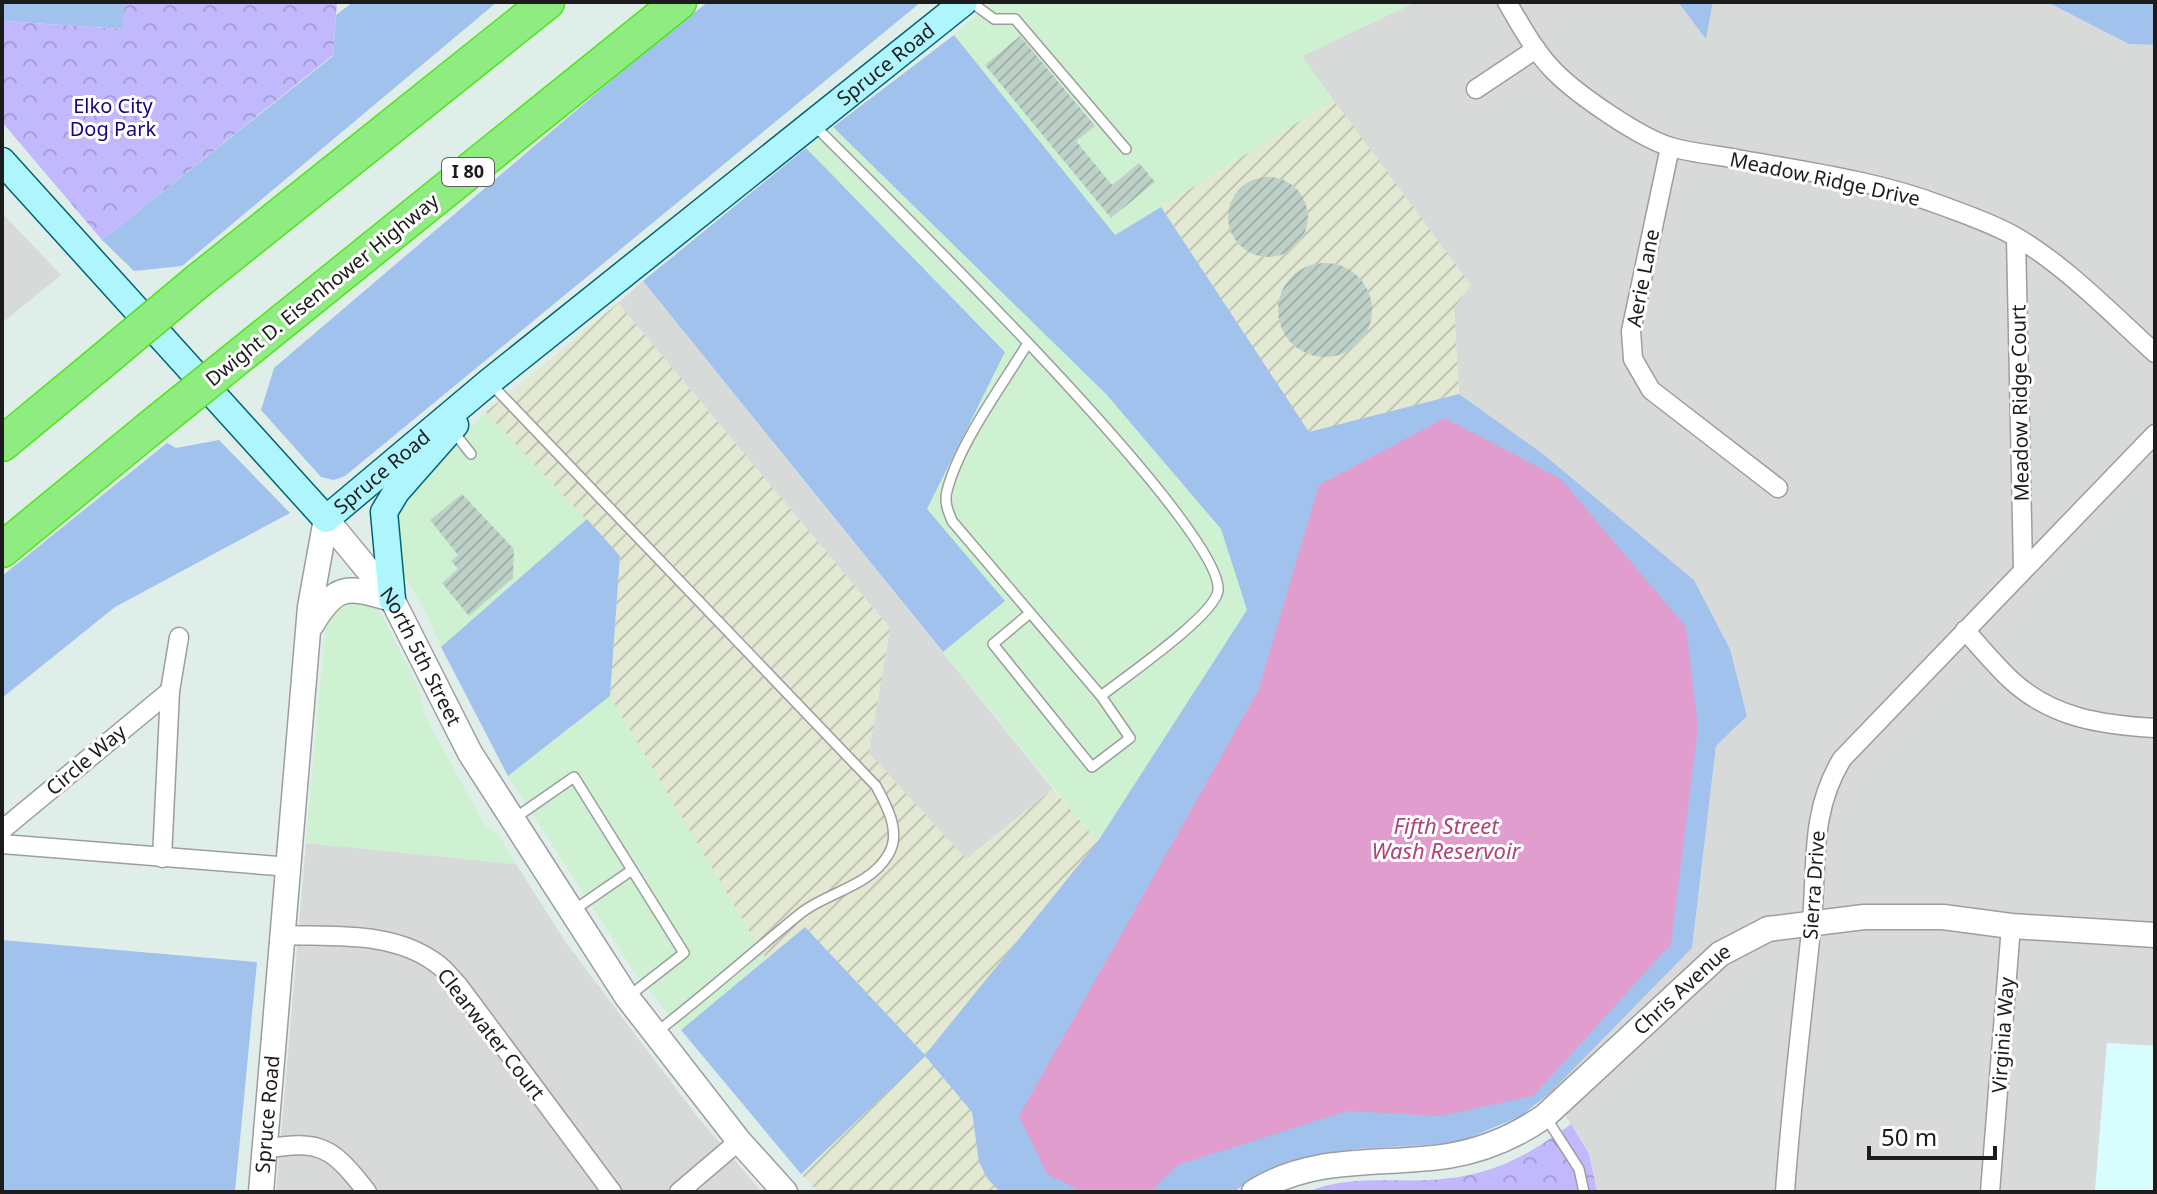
<svg xmlns="http://www.w3.org/2000/svg" width="2157" height="1194" viewBox="0 0 2157 1194" font-family="'Noto Sans',sans-serif">
  <style>
    .residential { fill: #d8dad9 }
    .commercial { fill: #cdf1d1 }
    .industrial { fill: url(#industrial-furrows) }
    .education { fill: #d8fdff }
    .grass { fill: #a1c2ed }
    .park { fill: url(#park-crowns) }
    .water { fill: #e09dcd }
    .building { fill: url(#building-hatch) }
    .lines { fill: none; stroke-linecap: round; stroke-linejoin: round }
    .service-casing { stroke: #9d9d9d; stroke-width: 12 }
    .minor-casing { stroke: #9d9d9d; stroke-width: 21 }
    .tertiary-casing { stroke: #9d9d9d; stroke-width: 27 }
    .secondary-casing { stroke: #006275; stroke-width: 29 }
    .motorway-casing { stroke: #51e317; stroke-width: 37 }
    .service { stroke: #fff; stroke-width: 9 }
    .minor { stroke: #fff; stroke-width: 18 }
    .tertiary { stroke: #fff; stroke-width: 24 }
    .secondary { stroke: #aef5fe; stroke-width: 26 }
    .motorway { stroke: #8fec81; stroke-width: 34 }
    .motorway-bridge-casing { stroke: #51e317; stroke-width: 37; stroke-linecap: butt }
    .motorway-bridge { stroke: #8fec81; stroke-width: 34 }
    .labels { text-anchor: middle; stroke-width: 6; stroke-linejoin: round; paint-order: stroke }
    .shield { fill: #fff; stroke: #606060; stroke-width: 2 }
    .shield-label { font-size: 18px; font-weight: bold; fill: #1c1c1c }
    .street-label { font-size: 20px; fill: #1c1c1c; stroke: #fff }
    .park-label { font-size: 20px; fill: #150380; stroke: #fff }
    .water-label { font-size: 22px; font-style: italic; fill: #b14273; stroke: #fff }
  </style>
  <defs>
    <pattern id="industrial-furrows" width="10" height="10" patternUnits="userSpaceOnUse" patternTransform="scale(2)"><rect width="10" height="10" fill="#e2e8d1"/><path d="M-1 1l2-2M0 10L10 0M9 11l2-2" fill="none" stroke="#c1c6b3"/></pattern>
    <pattern id="park-crowns" width="20" height="18" patternUnits="userSpaceOnUse" patternTransform="scale(2)"><rect width="20" height="18" fill="#c2b8fd"/><path d="M2 6a3 3 0 1 1 6 0M12 15a3 3 0 1 1 6 0" fill="none" stroke="#a69ed8"/></pattern>
    <pattern id="building-hatch" width="6" height="6" patternUnits="userSpaceOnUse" patternTransform="scale(2)"><rect width="6" height="6" fill="#bdd1c8"/><path d="M-1 1l2-2M0 6l6-6M5 7l2-2" fill="none" stroke="#a2b3ab"/></pattern>
  </defs>
  <rect width="100%" height="100%" fill="#e0eeea"/>
  <!-- residential -->
  <g class="residential">
    <path d="M1416 2H1678L1706 38 1713 2H2047L2129 44 2155 45V1046L2107 1043 2095 1192H1597L1589 1154 1551 1092 1692 948 1716 746 1747 716 1730 649 1694 580 1542 453 1459 394 1454 308 1302 56Z"/>
    <path d="M2 213 61 275 2 323Z"/>
    <path d="M643 281 1053 789 966 859 868 753 890 628 618 303Z"/>
    <path d="M306 843 516 864 565 941 621 1016 697 1116 762 1192H276Z"/>
  </g>
  <!-- commercial -->
  <g class="commercial">
    <path d="M993 2H1416L1302 56 1334 100 1115 235 954 35Z"/>
    <path d="M833 127 1106 394 1221 529 1247 610 1098 842 943 652 1004 601 927 509 1005 351 806 148Z"/>
    <path d="M494 404 587 519 441 647 424 609 397 564V506L408 489Z"/>
    <path d="M338 599 376 604 417 685 425 716 484 824 499 835 516 864 306 843 327 613Z"/>
    <path d="M610 696 766 959 681 1030 633 970 508 776Z"/>
  </g>
  <!-- industrial -->
  <g class="industrial">
    <path d="M1334 100 1471 285 1454 308 1459 394 1309 433 1161 207Z"/>
    <path d="M618 303 890 628 869 753 966 859 1053 789 1098 842 925 1055 972 1112 979 1162 987 1178 1000 1192H818L801 1174 925 1055 805 927 766 959 610 696 620 556 486 412Z"/>
  </g>
  <!-- education -->
  <path class="education" d="M2107 1043 2155 1046V1192H2095Z"/>
  <!-- grass -->
  <g class="grass">
    <path d="M2 2H125L123 29 2 21Z"/>
    <path d="M353 2H497L182 266 134 271 102 240 333 56 336 15Z"/>
    <path d="M708 2H921L345 476 334 480 321 477 261 410 274 368 654 44Z"/>
    <path d="M1678 2H1713L1706 39Z"/>
    <path d="M2047 2H2155V45L2129 44Z"/>
    <path d="M954 35 1115 235 1161 207 1309 432 1459 394 1542 453 1694 580 1730 649 1747 716 1716 746 1692 948 1551 1092 1521 1116 1457 1143 1355 1149 1276 1166 1233 1192H1000L987 1178 979 1162 972 1112 925 1056 801 1174 681 1030 805 927 925 1055 1098 841 1247 610 1221 529 1106 394 833 127Z"/>
    <path d="M806 148 1005 352 927 509 1005 601 943 652 643 281Z"/>
    <path d="M219 440 290 513 115 607 2 698V576L167 443 176 448Z"/>
    <path d="M587 519 620 556 610 696 508 776 441 647Z"/>
    <path d="M2 940 257 962 235 1192H2Z"/>
  </g>
  <!-- park -->
  <g class="park">
    <path d="M125 2H337L333 55 102 240 2 122V21L122 29Z"/>
    <path d="M1571 1124 1589 1154 1597 1192H1308C1345 1175 1391 1182 1430 1180 1489 1177 1525 1158 1571 1124Z"/>
  </g>
  <!-- water -->
  <path class="water" d="M1445 418 1561 479 1686 627 1698 727 1671 944 1533 1096 1440 1116 1347 1111 1178 1165 1150 1192H1083L1047 1174 1019 1116 1258 691 1319 485Z"/>
  <!-- building -->
  <g class="building">
    <path d="M1020 36 1095 126 1076 141 1112 185 1139 163 1155 182 1111 218 985 65Z"/>
    <circle cx="1268" cy="217" r="40"/>
    <circle cx="1325" cy="310" r="47"/>
    <path d="M462 494 514 549 513 578 469 616 442 583 458 569 451 561 458 555 430 520Z"/>
  </g>
  <g class="lines">
    <!-- service casing -->
    <g class="service-casing">
      <g id="service">
        <path d="M971 2 994 19H1015L1126 149"/>
        <path d="M814 125C874 186 1227 529 1218 591 1214 616 1125 677 1101 696L952 521C948 511 944 502 947 491 959 443 1002 386 1028 343"/>
        <path d="M491 384 876 786C887 806 902 833 888 855 869 887 828 892 801 913 753 952 707 993 658 1031"/>
        <path d="M453 431 471 454"/>
        <path d="M1030 613 993 644 1092 767 1130 738 1101 696"/>
        <path d="M515 818 574 777 684 953 629 996"/>
        <path d="M574 910 632 870"/>
        <path d="M1545 1116 1579 1169 1584 1192"/>
      </g>
    </g>
    <!-- minor casing -->
    <g class="minor-casing">
      <g id="minor">
        <path d="M1507 2C1521 26 1535 52 1555 72 1578 95 1640 138 1671 147 1692 153 1715 155 1737 159 1805 171 1878 181 1943 206 1967 215 1994 224 2016 237 2065 265 2113 315 2155 353"/>
        <path d="M1476 89 1536 49"/>
        <path d="M1670 147 1631 331 1633 359 1651 390 1778 488"/>
        <path d="M2016 237 2023 569"/>
        <path d="M1965 630C1980 647 1995 665 2011 680 2052 718 2102 725 2155 728"/>
        <path d="M2 830 170 691"/>
        <path d="M2 844 290 867"/>
        <path d="M162 858 170 691 179 637"/>
        <path d="M284 935C335 937 393 931 436 963 445 969 451 978 458 985L612 1192"/>
        <path d="M265 1149C321 1139 333 1148 367 1192"/>
        <path d="M679 1192 739 1141"/>
        <path d="M1785 1192C1791 1105 1802 1018 1811 931 1818 869 1808 815 1842 759L2155 434"/>
        <path d="M1990 1192 2011 926"/>
      </g>
    </g>
    <!-- tertiary casing -->
    <g class="tertiary-casing">
      <g id="tertiary">
        <path id="s1" d="M326 519 392 599 470 753 627 997 739 1141 785 1192"/>
        <path d="M312 624C337 582 348 587 392 599"/>
        <path id="s2" d="M261 1192 310 607 326 519"/>
        <path id="s3" d="M1254 1192C1314 1154 1381 1166 1448 1156 1484 1150 1515 1137 1545 1116L1720 954 1768 929 1864 917H1943L2011 926 2155 935"/>
      </g>
    </g>
    <!-- secondary casing -->
    <g class="secondary-casing">
      <g id="secondary">
        <path id="s4" d="M2 161 326 519 489 382 964 2"/>
        <path d="M392 599 384 512 396 492 455 425"/>
      </g>
    </g>
    <!-- motorway casing -->
    <g class="motorway-casing">
      <g id="motorway">
        <path d="M198 281 547 2"/>
        <path d="M257 342 679 2"/>
        <path d="M2 444 94 368"/>
        <path d="M2 550 149 429"/>
      </g>
    </g>
    <!-- service -->
    <use href="#service" class="service"/>
    <!-- minor -->
    <use href="#minor" class="minor"/>
    <!-- tertiary -->
    <use href="#tertiary" class="tertiary"/>
    <!-- secondary -->
    <use href="#secondary" class="secondary"/>
    <!-- motorway -->
    <use href="#motorway" class="motorway"/>
    <!-- motorway-bridge casing -->
    <g class="motorway-bridge-casing">
      <g id="motorway-bridge">
        <path d="M94 368 198 281"/>
        <path d="M149 429 257 342"/>
      </g>
    </g>
    <!-- motorway-bridge -->
    <use href="#motorway-bridge" class="motorway-bridge"/>
  </g>
  <g class="labels">
    <!-- shield labels -->
    <rect class="shield" x="442" y="158" width="52" height="28" rx="6"/>
    <g class="shield-label">
      <text x="468" y="178">I 80</text>
    </g>
    <!-- street labels -->
    <g class="street-label">
      <text dy="7" stroke="none"><textPath href="#s4" startOffset="1204">Spruce Road</textPath></text>
      <text transform="translate(1825 179) rotate(12)" y="7">Meadow Ridge Drive</text>
      <text transform="translate(1643 278) rotate(-79)" y="7">Aerie Lane</text>
      <text transform="translate(322 290) rotate(-39)" y="7">Dwight D. Eisenhower Highway</text>
      <text transform="translate(2020 403) rotate(-91)" y="7">Meadow Ridge Court</text>
      <text dy="7" stroke="none"><textPath href="#s4" startOffset="556">Spruce Road</textPath></text>
      <text dy="7" stroke="none"><textPath href="#s1" startOffset="168">North 5th Street</textPath></text>
      <text transform="translate(86 760) rotate(-40)" y="7">Circle Way</text>
      <text transform="translate(1814 885) rotate(-86)" y="7">Sierra Drive</text>
      <text dy="7" stroke="none"><textPath href="#s3" startOffset="492">Chris Avenue</textPath></text>
      <text transform="translate(491 1034) rotate(52)" y="7">Clearwater Court</text>
      <text transform="translate(2003 1035) rotate(-86)" y="7">Virginia Way</text>
      <text dy="7" stroke="none"><textPath href="#s2" startOffset="78">Spruce Road</textPath></text>
    </g>
    <!-- park labels -->
    <g class="park-label">
      <text x="113" y="113">Elko City<tspan x="113" dy="23">Dog Park</tspan></text>
    </g>
    <!-- water labels -->
    <g class="water-label">
      <text x="1446" y="834">Fifth Street<tspan x="1446" dy="25">Wash Reservoir</tspan></text>
    </g>
  </g>
  <!-- border -->
  <rect width="2157" height="1194" fill="none" stroke="#1c1c1c" stroke-width="8"/>
  <!-- scale -->
  <path d="M1869 1146v12h126v-12" fill="none" stroke="#1c1c1c" stroke-width="4"/>
  <text x="1881" y="1146" font-size="24" fill="#1c1c1c" stroke="#ffffff" stroke-width="6" paint-order="stroke">50 m</text>
</svg>
